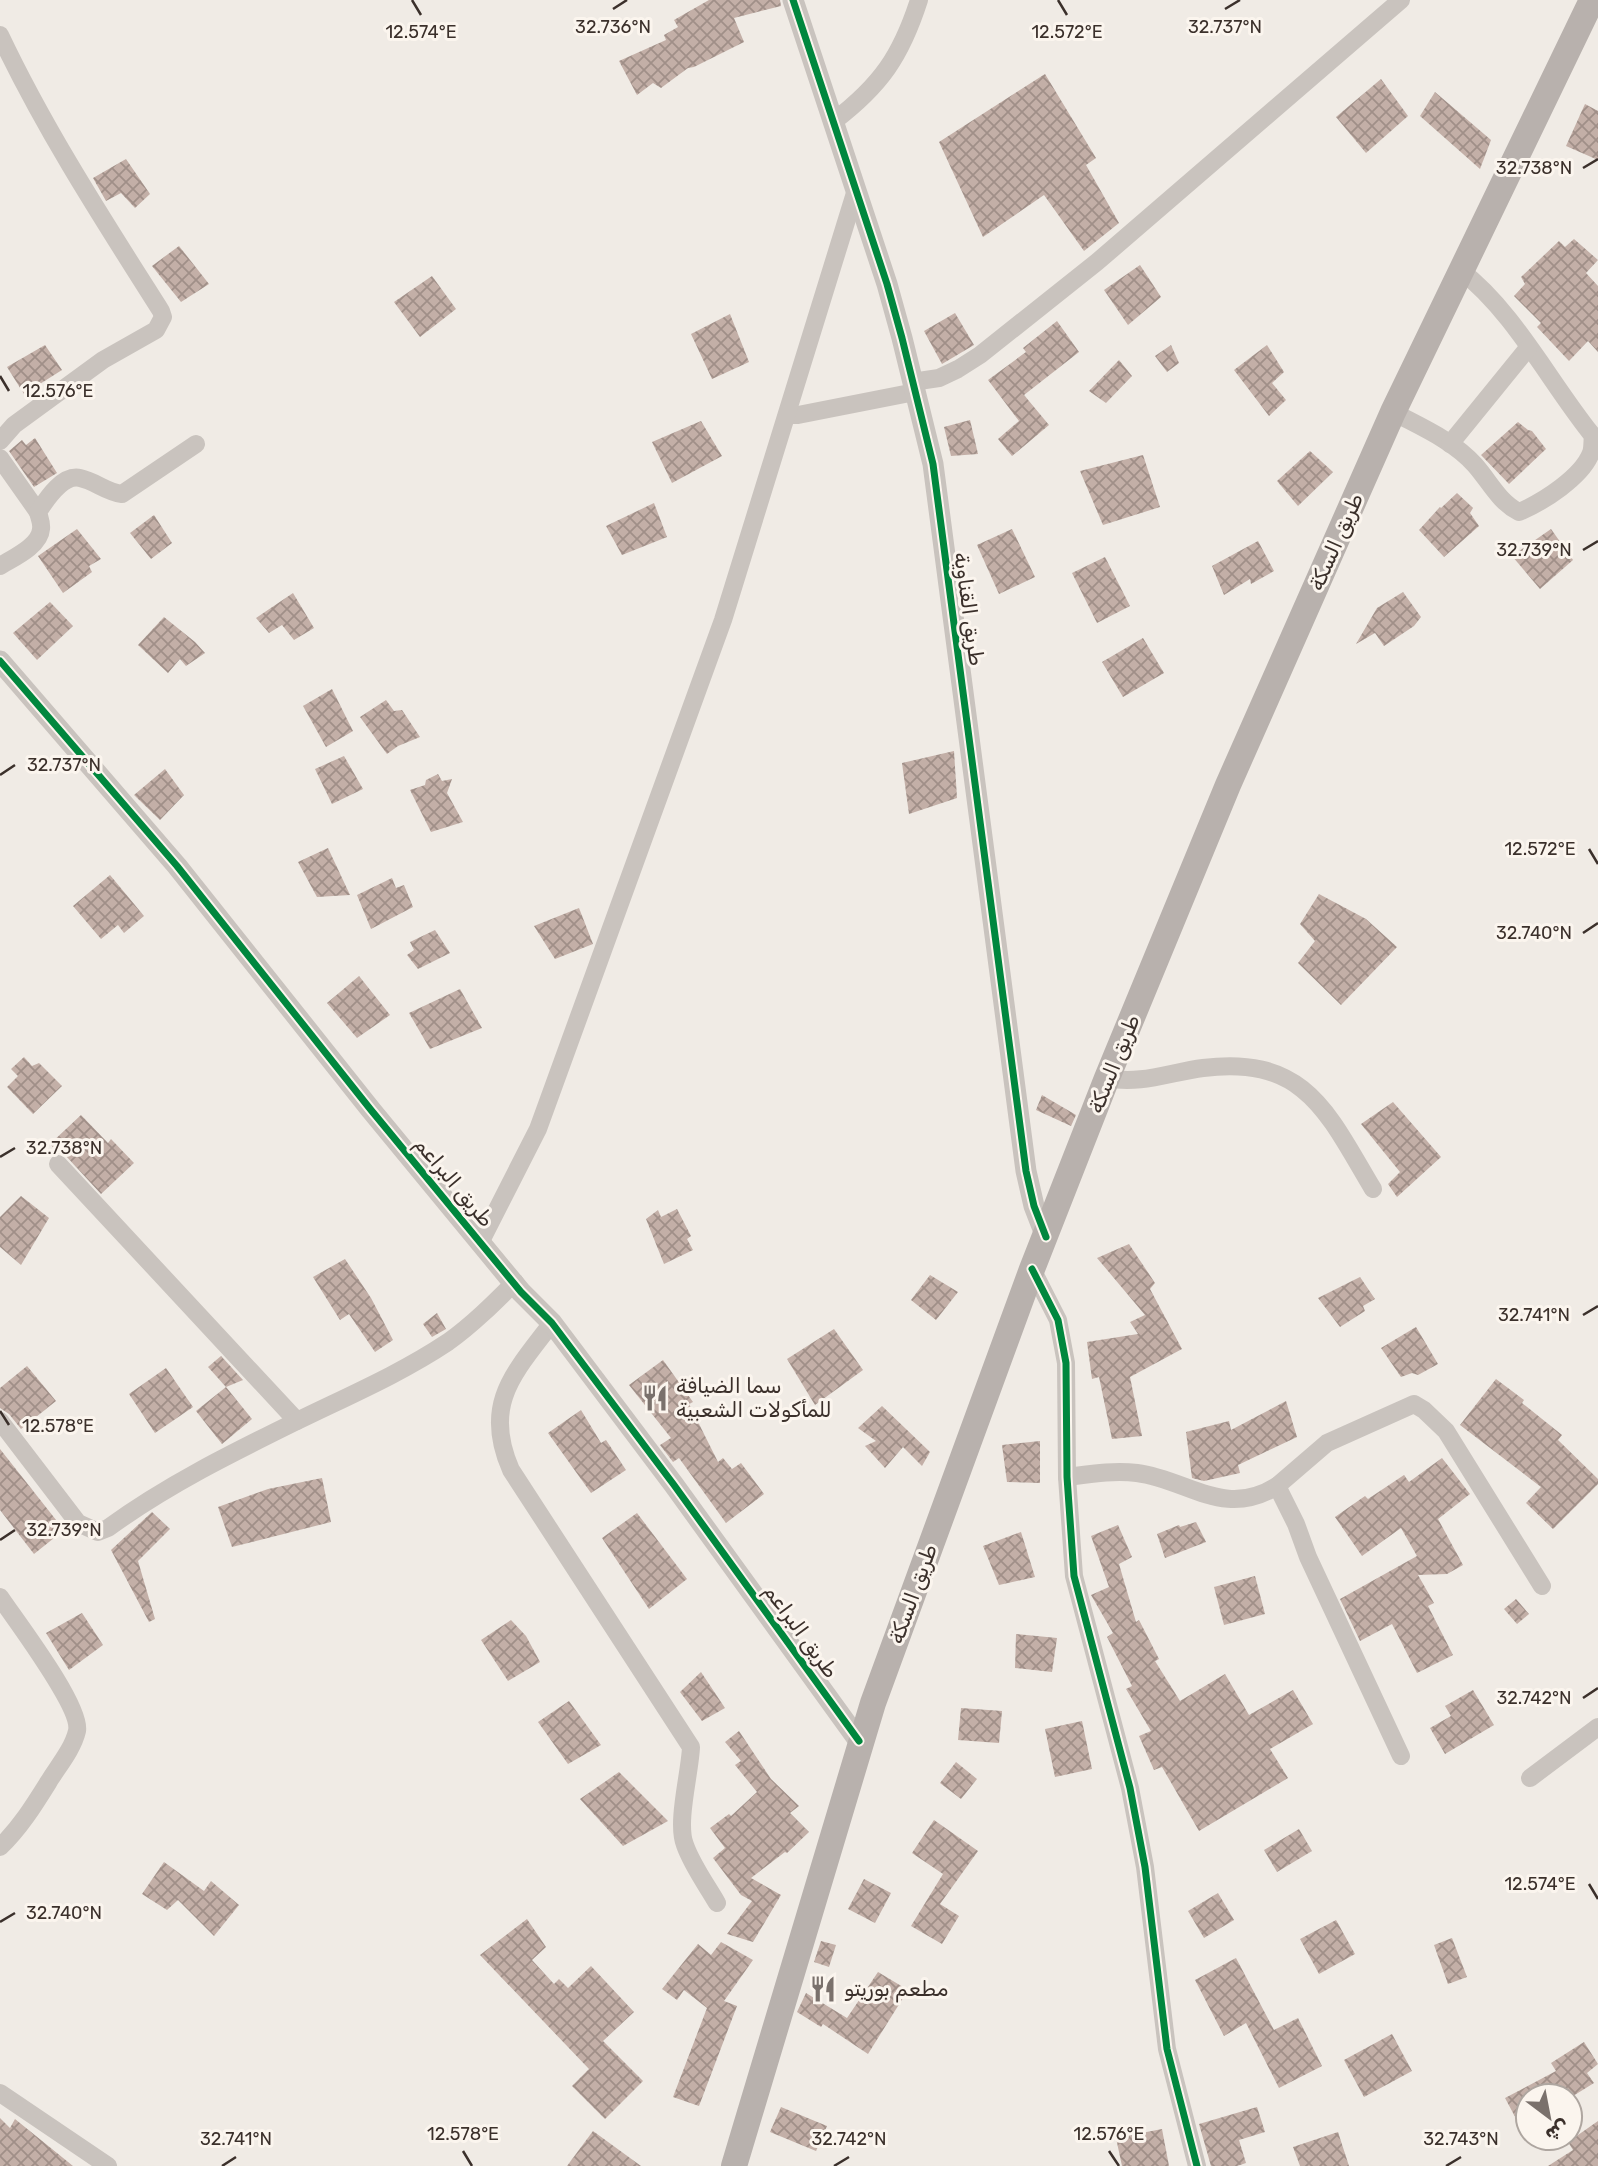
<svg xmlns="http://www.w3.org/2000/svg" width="1598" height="2166" viewBox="0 0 1598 2166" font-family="Rubik,Cairo,sans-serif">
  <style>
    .building { fill: url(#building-cross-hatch) }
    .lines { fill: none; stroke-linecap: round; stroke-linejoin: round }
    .minor { stroke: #c9c3be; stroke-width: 18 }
    .tertiary { stroke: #c9c3be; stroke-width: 21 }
    .primary { stroke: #b8b1ad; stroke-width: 26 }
    .cycleway-casing { stroke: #fbf5ee; stroke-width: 11 }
    .cycleway { stroke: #00873e; stroke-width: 7 }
    .ticks { fill: none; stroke: #3b302b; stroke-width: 2.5 }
    .labels { text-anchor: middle; stroke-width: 6; stroke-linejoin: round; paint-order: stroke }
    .street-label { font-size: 21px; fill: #3b302b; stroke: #fbf5ee }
    .poi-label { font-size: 21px; fill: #3b302b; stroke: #fbf5ee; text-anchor: start }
    .ticks-label { font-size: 18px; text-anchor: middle; fill: #3b302b; stroke: #fbf5ee; stroke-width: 6; stroke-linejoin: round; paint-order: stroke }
  </style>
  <defs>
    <pattern id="building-cross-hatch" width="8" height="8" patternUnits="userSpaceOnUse" patternTransform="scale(1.75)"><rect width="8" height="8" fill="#c3afa7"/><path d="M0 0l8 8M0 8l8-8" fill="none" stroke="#a08f88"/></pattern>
  </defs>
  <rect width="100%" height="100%" fill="#f0ebe5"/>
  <!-- building -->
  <g class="building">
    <path d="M709 0H780L781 6 734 18 744 42 694 67 688 68 661 88 653 83 637 95 619 61 666 40 664 35 678 27 674 20Z"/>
    <path d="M1045 74 1096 158 1086 165 1119 223 1084 251 1044 195 983 237 939 142Z"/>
    <path d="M1381 79 1408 116 1366 153 1336 117Z"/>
    <path d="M1435 92 1491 140 1480 169 1420 116Z"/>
    <path d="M1585 104 1598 111V160L1566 146Z"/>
    <path d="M126 159 150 194 135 208 121 193 106 201 93 178Z"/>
    <path d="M1574 239 1598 260 1586 273 1598 286V352L1588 341 1569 361 1537 327 1541 323 1514 296 1525 284 1521 277 1559 241 1565 247Z"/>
    <path d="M179 246 209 284 181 302 152 266Z"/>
    <path d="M1140 265 1161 297 1128 325 1104 290Z"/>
    <path d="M432 276 456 309 420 337 394 302Z"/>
    <path d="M955 313 974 345 942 364 924 331Z"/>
    <path d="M730 314 749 362 712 379 691 334Z"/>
    <path d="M1057 321 1079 352 1024 395 1049 425 1012 456 998 439 1019 421 988 380 1026 352 1023 348Z"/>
    <path d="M45 345 62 370 24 394 7 367Z"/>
    <path d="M1171 345 1179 363 1167 372 1155 356Z"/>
    <path d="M1267 345 1284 372 1272 383 1286 400 1269 416 1234 370Z"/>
    <path d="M1119 360 1132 376 1106 403 1089 391Z"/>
    <path d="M970 420 978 454 951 456 944 427Z"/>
    <path d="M701 421 722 456 672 483 652 442Z"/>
    <path d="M1518 422 1528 430 1532 431 1546 449 1509 484 1481 455Z"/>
    <path d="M35 438 57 473 34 487 9 451 22 440 26 445Z"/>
    <path d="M1310 451 1333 472 1298 506 1277 481Z"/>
    <path d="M1143 455 1160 507 1103 525 1080 471Z"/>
    <path d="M1457 493 1473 508 1470 513 1479 526 1444 557 1419 530 1440 507 1441 508Z"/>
    <path d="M654 503 667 537 622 555 606 526Z"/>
    <path d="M154 515 172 543 151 559 130 533Z"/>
    <path d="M77 529 101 559 89 566 92 572 63 593 38 556Z"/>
    <path d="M1012 529 1035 577 999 594 977 545Z"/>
    <path d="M1551 529 1573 560 1540 589 1512 556Z"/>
    <path d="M1258 541 1274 571 1251 584 1250 579 1224 595 1212 566Z"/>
    <path d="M1105 557 1130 606 1097 623 1072 573Z"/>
    <path d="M1403 592 1421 617 1414 626 1384 646 1375 633 1356 644 1377 608Z"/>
    <path d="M293 593 314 628 294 640 282 625 269 633 256 618Z"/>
    <path d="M50 602 73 626 37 660 13 633Z"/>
    <path d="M164 617 195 642 205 653 186 666 180 659 168 673 138 645Z"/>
    <path d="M1143 638 1164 673 1123 697 1102 662Z"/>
    <path d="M332 689 353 731 326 747 303 706Z"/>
    <path d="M386 700 394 711 402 710 420 737 398 746 387 754 360 717Z"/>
    <path d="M954 751 957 798 909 814 902 763Z"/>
    <path d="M344 756 363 789 332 804 315 769Z"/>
    <path d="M165 769 184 795 160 820 134 795Z"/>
    <path d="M438 774 442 781 452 779 447 793 463 822 431 832 410 790 425 785 426 780Z"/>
    <path d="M328 848 350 895 317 897 298 862Z"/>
    <path d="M110 875 144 916 124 933 118 925 101 939 73 906Z"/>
    <path d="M392 878 396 888 404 885 413 907 371 929 357 895Z"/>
    <path d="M1319 894 1366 919 1397 947 1341 1005 1298 963 1315 941 1300 924Z"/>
    <path d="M579 908 593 944 555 959 534 926Z"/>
    <path d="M435 930 450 953 418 969 407 955 414 950 410 942Z"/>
    <path d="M359 976 390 1015 357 1038 327 1003Z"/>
    <path d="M460 989 482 1028 430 1049 409 1013Z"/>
    <path d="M24 1057 32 1066 39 1063 62 1086 33 1114 7 1087 18 1076 11 1069Z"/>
    <path d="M1042 1095 1076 1115 1071 1126 1036 1110Z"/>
    <path d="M1393 1102 1441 1157 1397 1197 1388 1184 1400 1172 1361 1124Z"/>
    <path d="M81 1115 108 1143 111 1139 134 1163 101 1194 66 1156 58 1153 50 1144Z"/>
    <path d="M21 1196 49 1218 21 1265 0 1247V1217Z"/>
    <path d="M677 1209 691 1236 687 1239 693 1250 664 1264 646 1219 658 1210 661 1217Z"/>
    <path d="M1129 1244 1155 1283 1150 1289 1182 1349 1130 1377 1142 1436 1112 1439 1099 1377 1092 1379 1087 1342 1138 1334 1130 1322 1145 1315 1097 1258Z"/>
    <path d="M345 1259 371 1298 393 1340 375 1352 349 1314 340 1320 313 1277Z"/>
    <path d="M930 1275 958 1292 936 1320 911 1300Z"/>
    <path d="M1360 1277 1375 1299 1363 1306 1365 1311 1340 1327 1318 1298Z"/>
    <path d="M437 1313 446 1329 432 1337 423 1324Z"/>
    <path d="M1416 1327 1438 1364 1418 1375 1412 1373 1401 1377 1381 1348Z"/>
    <path d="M834 1329 863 1370 815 1405 787 1359Z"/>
    <path d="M221 1356 243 1380 226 1387 208 1367Z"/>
    <path d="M663 1360 693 1402 689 1404 718 1462 723 1458 732 1469 741 1463 764 1494 726 1523 679 1458 673 1462 660 1445 671 1438 629 1385Z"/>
    <path d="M27 1366 56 1401 21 1429 9 1414 0 1408V1388Z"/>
    <path d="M166 1368 193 1407 155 1433 129 1394Z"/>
    <path d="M1496 1379 1524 1400 1522 1403 1562 1435 1558 1440 1598 1479V1484L1553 1529 1526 1503 1541 1487 1460 1425Z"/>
    <path d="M226 1387 252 1419 222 1444 196 1411Z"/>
    <path d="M1286 1401 1297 1437 1238 1465 1240 1473 1204 1481 1192 1478 1186 1432 1229 1421 1231 1430Z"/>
    <path d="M882 1406 930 1452 922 1466 903 1447 885 1468 865 1446 876 1441 858 1428Z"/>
    <path d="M581 1410 601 1443 606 1440 626 1470 591 1493 548 1433Z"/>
    <path d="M1040 1441V1483L1007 1482 1002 1445Z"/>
    <path d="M0 1449 64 1530 34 1554 0 1510Z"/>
    <path d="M1442 1458 1470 1494 1438 1519 1463 1565 1447 1574 1418 1575 1434 1603 1428 1606 1453 1655 1417 1673 1392 1624 1360 1641 1340 1599 1417 1556 1401 1528 1362 1556 1335 1517 1365 1496 1368 1499 1404 1475 1409 1482Z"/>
    <path d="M322 1478 331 1522 232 1547 218 1507 268 1489Z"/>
    <path d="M152 1512 170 1529 138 1561 155 1619 149 1622 111 1550Z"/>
    <path d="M637 1513 687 1579 649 1609 602 1538Z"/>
    <path d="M1196 1522 1206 1542 1165 1558 1157 1534 1179 1525 1180 1527Z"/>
    <path d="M1118 1525 1132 1557 1119 1564 1136 1622 1139 1620 1159 1659 1155 1661 1180 1701 1225 1674 1249 1715 1293 1690 1313 1724 1270 1749 1288 1778 1199 1831 1162 1767 1154 1770 1139 1736 1151 1731 1126 1689 1132 1686 1107 1637 1113 1633 1091 1595 1109 1587 1091 1536Z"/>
    <path d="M1021 1532 1035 1577 999 1585 983 1546Z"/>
    <path d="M1255 1576 1265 1614 1224 1625 1214 1587Z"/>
    <path d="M1516 1599 1529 1614 1517 1624 1504 1609Z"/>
    <path d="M82 1613 103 1645 69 1670 46 1633Z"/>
    <path d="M511 1620 526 1636 540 1662 508 1681 481 1640Z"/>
    <path d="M1016 1634 1057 1638 1052 1672 1015 1668Z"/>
    <path d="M701 1672 725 1708 702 1721 680 1692Z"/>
    <path d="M1473 1690 1494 1725 1445 1754 1430 1728 1451 1716 1445 1706Z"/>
    <path d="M569 1701 601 1745 568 1764 538 1722Z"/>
    <path d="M961 1708 1002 1711 999 1743 958 1740Z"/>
    <path d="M1082 1721 1092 1769 1055 1777 1045 1729Z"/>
    <path d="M739 1731 771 1779 799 1806 790 1813 809 1832 787 1853 785 1852 751 1878 781 1895 753 1942 727 1934 752 1901 741 1895 713 1858 725 1848 710 1828 729 1814 731 1816 757 1792 735 1765 741 1761 725 1742Z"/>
    <path d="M956 1762 977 1779 961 1799 940 1783Z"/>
    <path d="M619 1772 668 1821 623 1846 580 1799Z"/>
    <path d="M934 1820 978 1851 940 1904 959 1916 942 1944 911 1926 943 1874 912 1853Z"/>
    <path d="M1299 1829 1312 1851 1277 1872 1264 1850Z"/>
    <path d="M164 1862 204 1891 211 1881 239 1905 214 1936 178 1900 167 1910 142 1894Z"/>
    <path d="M864 1879 891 1893 875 1923 848 1909Z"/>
    <path d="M1218 1893 1234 1920 1204 1938 1188 1911Z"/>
    <path d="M527 1919 546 1947 532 1960 554 1984 559 1979 568 1988 591 1966 634 2012 603 2041 643 2081 605 2119 572 2086 589 2069 480 1955Z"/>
    <path d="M1336 1920 1355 1954 1319 1974 1300 1939Z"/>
    <path d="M1452 1938 1467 1977 1448 1984 1434 1945Z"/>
    <path d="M821 1941 836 1945 829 1967 814 1962Z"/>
    <path d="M721 1942 753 1960 724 2001 737 2006 699 2106 673 2097 707 2008 684 1990 677 2000 662 1989 698 1944 711 1955Z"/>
    <path d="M1236 1958 1274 2030 1298 2018 1322 2066 1279 2088 1246 2023 1224 2036 1195 1980Z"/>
    <path d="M878 1972 908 1990 868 2054 823 2024 821 2027 797 2012 806 1993 847 2018Z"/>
    <path d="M1392 2034 1412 2071 1364 2097 1344 2060Z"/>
    <path d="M1584 2042 1598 2064 1587 2073 1594 2083 1573 2096H1528V2141L1505 2098 1556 2071 1551 2063Z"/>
    <path d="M781 2107 827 2126 816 2151 770 2132Z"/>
    <path d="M1257 2107 1265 2132 1239 2140 1246 2163 1237 2166H1211L1199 2124Z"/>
    <path d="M0 2118 10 2128 15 2119 73 2166H0Z"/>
    <path d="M1598 2121V2166H1548L1573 2150 1568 2142Z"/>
    <path d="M1162 2129 1169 2166H1122L1116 2138Z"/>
    <path d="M593 2131 641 2166H567Z"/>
    <path d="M1338 2132 1349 2166H1300L1293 2147Z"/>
  </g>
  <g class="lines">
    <!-- minor -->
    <g class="minor">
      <path d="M0 35C46 132 104 221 161 311L163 317 156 330 103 360 14 425 0 441"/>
      <path d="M834 121C881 85 901 56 919 0"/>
      <path d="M912 382 939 378 958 369 980 355 1097 262 1401 0"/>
      <path d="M1393 412C1421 427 1454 441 1475 465 1490 482 1499 502 1519 512 1543 502 1582 477 1591 453 1593 448 1592 441 1593 436 1550 383 1514 311 1460 270"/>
      <path d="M788 415H798L915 392"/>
      <path d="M1450 444 1528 348"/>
      <path d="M0 458 38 512"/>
      <path d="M0 566C13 558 40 546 41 529 42 523 39 517 38 512 46 500 62 474 80 478 95 481 106 492 122 494L196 444"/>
      <path d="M1107 1078C1140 1085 1171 1072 1203 1068 1306 1055 1328 1114 1373 1189"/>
      <path d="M58 1164 297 1421"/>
      <path d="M481 1241 538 1129 723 620 856 190"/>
      <path d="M1032 1269 1058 1320 1066 1363 1067 1477 1074 1576 1130 1788 1145 1867 1167 2049 1197 2166"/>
      <path d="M552 1323C514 1373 482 1404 511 1470L691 1747C690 1773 676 1823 685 1845 692 1865 706 1884 717 1903"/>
      <path d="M0 1421 78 1523 98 1532 108 1528C167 1485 232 1453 297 1421 348 1396 400 1374 448 1342 472 1325 494 1303 515 1282"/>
      <path d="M1067 1477C1090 1474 1114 1470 1137 1473 1189 1480 1224 1519 1277 1486L1296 1524 1308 1557 1401 1756"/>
      <path d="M1277 1486 1327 1443 1414 1404 1424 1410 1446 1431 1542 1586"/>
      <path d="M0 1597C16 1621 82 1707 77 1731 73 1748 60 1764 51 1778 36 1802 21 1827 0 1847"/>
      <path d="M1530 1778 1598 1727"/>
      <path d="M0 2093 108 2166"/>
    </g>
    <!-- tertiary -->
    <g class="tertiary">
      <path d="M793 0 887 284 902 338 933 464 1026 1171 1034 1206 1046 1237"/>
      <path d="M0 661 177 866 371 1110 521 1292 552 1323 674 1485 859 1741"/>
    </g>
    <!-- primary -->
    <path class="primary" d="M734 2166 873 1703 1032 1269 1107 1078 1228 785 1393 412 1592 0"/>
    <!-- cycleway casing -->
    <g class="cycleway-casing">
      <g id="cycleway">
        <path d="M793 0 887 284 902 338 933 464 1026 1171 1034 1206 1046 1237"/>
        <path d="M0 661 177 866 371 1110 521 1292 552 1323 674 1485 859 1741"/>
        <path d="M1032 1269 1058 1320 1066 1363 1067 1477 1074 1576 1130 1788 1145 1867 1167 2049 1197 2166"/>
      </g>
    </g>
    <!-- cycleway -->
    <use href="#cycleway" class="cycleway"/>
  </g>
  <!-- ticks -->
  <path class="ticks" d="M412 0 421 15M1058 0 1067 15M613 9 627 0M1225 9 1240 0M1583 168 1598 159M0 376 9 391M1583 550 1598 541M0 775 15 765M1589 849 1598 864M1583 933 1598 923M0 1157 15 1148M1583 1315 1598 1306M0 1411 9 1425M0 1540 15 1530M1583 1698 1598 1688M1589 1884 1598 1899M0 1922 15 1913M463 2151 472 2166M1109 2151 1119 2166M222 2166 236 2157M834 2166 849 2157M1446 2166 1461 2157"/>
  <!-- icons -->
  <defs>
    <g id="restaurant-bare" transform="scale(2.1)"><path d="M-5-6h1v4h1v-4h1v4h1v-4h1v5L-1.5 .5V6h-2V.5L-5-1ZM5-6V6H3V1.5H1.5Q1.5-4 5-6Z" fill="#7a716c" stroke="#fbf5ee" stroke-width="2.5" paint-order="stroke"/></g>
  </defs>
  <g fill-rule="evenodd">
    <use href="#restaurant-bare" x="655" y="1398"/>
    <use href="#restaurant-bare" x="823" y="1989"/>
  </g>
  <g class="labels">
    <!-- street labels -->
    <g class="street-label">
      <text transform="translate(1336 542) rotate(-66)" y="7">طريق السكة</text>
      <text transform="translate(969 609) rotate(82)" y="7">طريق القناوية</text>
      <text transform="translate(1114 1064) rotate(-68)" y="7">طريق السكة</text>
      <text transform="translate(454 1182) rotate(50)" y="7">طريق البراعم</text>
      <text transform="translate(913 1594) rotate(-70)" y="7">طريق السكة</text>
      <text transform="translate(801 1631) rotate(54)" y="7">طريق البراعم</text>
    </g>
    <!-- poi labels -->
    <g class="poi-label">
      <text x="676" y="1393">سما الضيافة<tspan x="676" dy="24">للمأكولات الشعبية</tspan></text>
      <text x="844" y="1996">مطعم بوريتو</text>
    </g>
  </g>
  <g class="ticks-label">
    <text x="613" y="33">32.736°N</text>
    <text x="1225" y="33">32.737°N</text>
    <text x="421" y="38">12.574°E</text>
    <text x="1067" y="38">12.572°E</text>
    <text x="1534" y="174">32.738°N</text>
    <text x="58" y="397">12.576°E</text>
    <text x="1534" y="556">32.739°N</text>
    <text x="64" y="771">32.737°N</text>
    <text x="1540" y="855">12.572°E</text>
    <text x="1534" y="939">32.740°N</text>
    <text x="64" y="1154">32.738°N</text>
    <text x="1534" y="1321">32.741°N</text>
    <text x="58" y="1432">12.578°E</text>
    <text x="64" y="1536">32.739°N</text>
    <text x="1534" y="1704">32.742°N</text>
    <text x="1540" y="1890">12.574°E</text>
    <text x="64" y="1919">32.740°N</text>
    <text x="463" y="2140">12.578°E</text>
    <text x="1109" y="2140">12.576°E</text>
    <text x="236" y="2145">32.741°N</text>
    <text x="849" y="2145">32.742°N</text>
    <text x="1461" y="2145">32.743°N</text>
  </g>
  <!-- north arrow -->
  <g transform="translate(1549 2117) rotate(148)"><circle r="33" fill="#fbf5ee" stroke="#aea6a0" stroke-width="2"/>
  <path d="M0-5L12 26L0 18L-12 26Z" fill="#7a716c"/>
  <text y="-10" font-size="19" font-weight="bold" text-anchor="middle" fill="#3b302b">ش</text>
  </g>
</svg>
